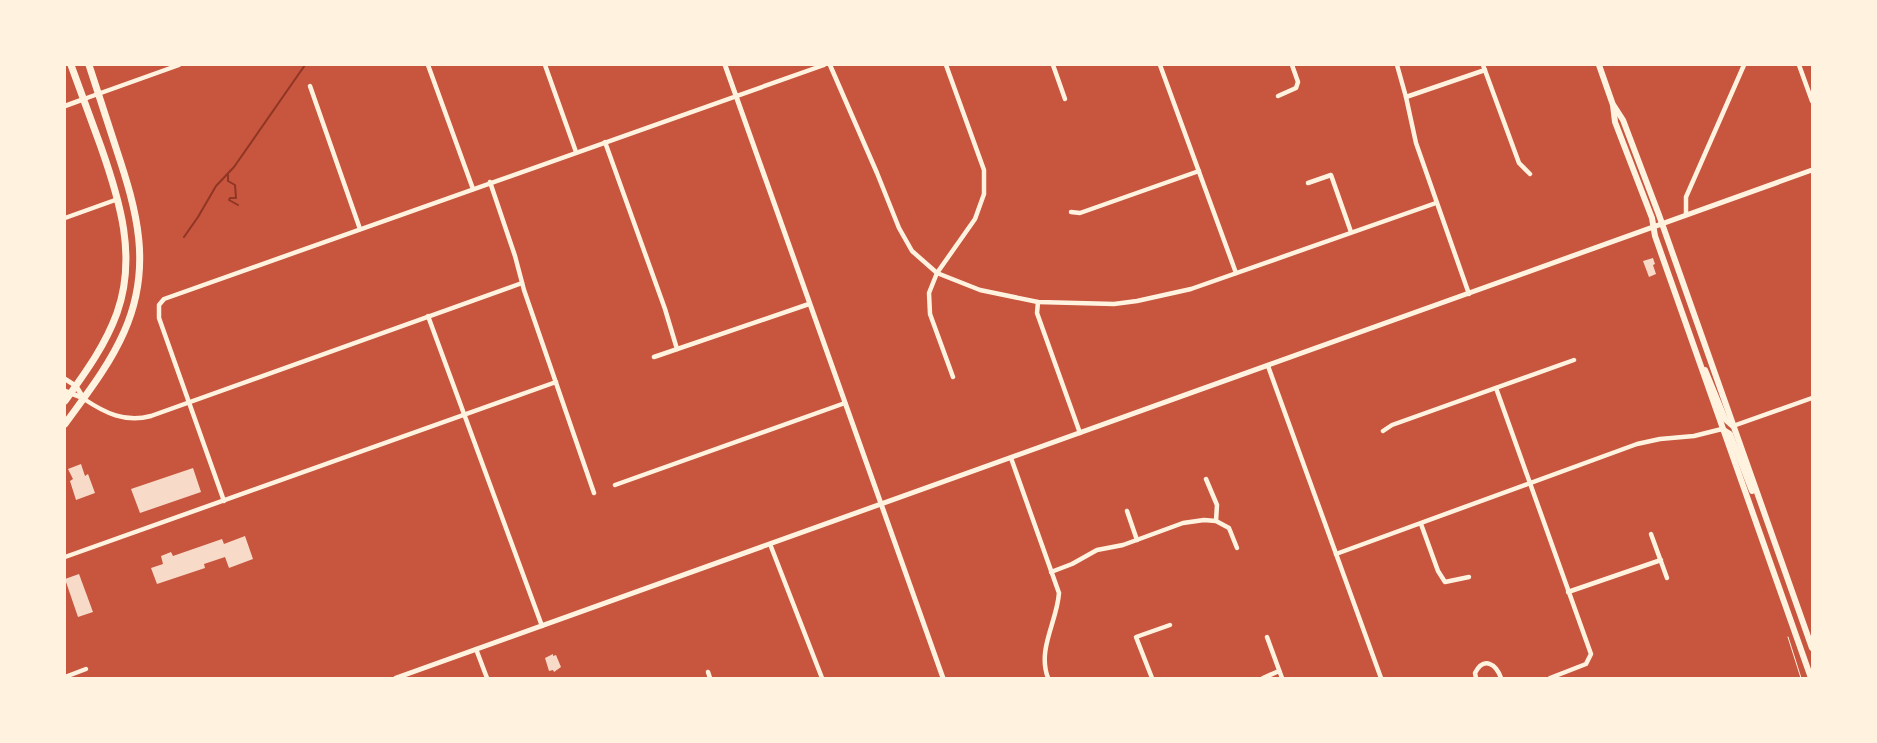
<svg xmlns="http://www.w3.org/2000/svg" width="1877" height="743" viewBox="0 0 1877 743" font-family="'Titillium Web',sans-serif">
  <style>
    .lines { fill: none; stroke-linecap: round; stroke-linejoin: round }
    .stream { stroke: #8f3625; stroke-width: 2 }
    .building { fill: #f7dbc8 }
    .path { stroke: #fff3e0; stroke-width: 1 }
    .minor { stroke: #fff3e0; stroke-width: 4.5 }
    .tertiary { stroke: #fff3e0; stroke-width: 5 }
    .secondary { stroke: #fff3e0; stroke-width: 6 }
    .trunk { stroke: #fff3e0; stroke-width: 7 }
  </style>
  <rect width="100%" height="100%" fill="#c8553d"/>
  <g class="lines">
    <!-- stream -->
    <g class="stream">
      <path d="M228 175V181L235 185 236 198H230L229 200 238 205"/>
      <path d="M184 237 198 217 216 186 234 167 305 65"/>
    </g>
  </g>
  <!-- building -->
  <g class="building">
    <path d="M1653 258 1655 264 1653 265 1656 274 1649 277 1643 261Z"/>
    <path d="M81 464 85 476 88 474 95 493 76 500 70 481 73 479 68 469Z"/>
    <path d="M193 468 201 492 140 513 131 489Z"/>
    <path d="M245 536 253 559 229 568 225 557 204 564 205 568 157 584 151 568 163 564 161 556 171 552 173 556 222 539 224 544Z"/>
    <path d="M79 574 93 612 78 617 65 579Z"/>
    <path d="M553 654V656L556 655 561 667 554 672 553 670 549 671 545 658Z"/>
  </g>
  <g class="lines">
    <!-- path -->
    <path class="path" d="M1788 637 1801 678"/>
    <!-- minor -->
    <g class="minor">
      <path d="M428 65 473 189"/>
      <path d="M545 65 576 152"/>
      <path d="M830 65 877 173 899 228 912 251 937 273 980 290 1038 302 1114 304 1137 301 1191 289 1436 203"/>
      <path d="M946 65 984 170V194L975 219 937 273 929 293 930 314 953 377"/>
      <path d="M1053 65 1065 99"/>
      <path d="M1160 65 1236 273"/>
      <path d="M1397 65 1406 97 1416 143 1469 294"/>
      <path d="M1483 65 1519 163 1530 174"/>
      <path d="M1799 65 1812 101"/>
      <path d="M310 86 360 229"/>
      <path d="M1278 96 1296 88 1298 82 1292 65"/>
      <path d="M1406 97 1485 70"/>
      <path d="M84 99 179 65"/>
      <path d="M605 142 665 309 677 349"/>
      <path d="M490 182 515 256 524 290 594 493"/>
      <path d="M1308 183 1331 175 1351 232"/>
      <path d="M1071 212 1080 213 1199 171"/>
      <path d="M1686 215V197L1744 65"/>
      <path d="M65 218 118 199"/>
      <path d="M1038 302 1037 313 1080 433"/>
      <path d="M428 316 542 626"/>
      <path d="M654 357 809 304"/>
      <path d="M1268 366 1381 678"/>
      <path d="M1496 388 1591 654 1586 664 1550 678"/>
      <path d="M84 399C105 413 125 423 151 416L522 283"/>
      <path d="M1733 426 1812 398"/>
      <path d="M1383 431 1392 425 1574 360"/>
      <path d="M1011 458 1059 593C1057 622 1037 649 1048 678"/>
      <path d="M1206 479 1217 505 1216 521"/>
      <path d="M615 485 845 403"/>
      <path d="M224 501 159 318V305L164 299 824 65"/>
      <path d="M1127 511 1137 540"/>
      <path d="M1421 524 1438 571 1445 582 1469 577"/>
      <path d="M1651 534 1667 578"/>
      <path d="M770 544 822 678"/>
      <path d="M1336 554 1637 444 1660 439 1694 436 1722 429"/>
      <path d="M65 557 556 382"/>
      <path d="M1051 572 1072 564 1097 550 1123 545 1183 523 1204 520 1216 521 1229 528 1237 548"/>
      <path d="M1568 592 1661 560"/>
      <path d="M1267 637 1282 678"/>
      <path d="M476 649 487 678"/>
      <path d="M708 672 710 678"/>
      <path d="M65 677 86 669"/>
      <path d="M1152 678 1136 637 1170 625"/>
      <path d="M1263 678 1279 671"/>
      <path d="M1476 678 1475 673C1484 656 1496 664 1501 678"/>
    </g>
    <!-- tertiary -->
    <g class="tertiary">
      <path d="M725 65 943 678"/>
      <path d="M65 106 84 99"/>
      <path d="M65 379 76 386 84 399"/>
      <path d="M65 391 83 398"/>
      <path d="M396 678 1812 170"/>
    </g>
    <!-- secondary -->
    <g class="secondary">
      <path d="M1599 65 1613 105 1615 122 1652 218 1655 236 1811 678"/>
      <path d="M1614 106 1623 120 1659 215 1812 648"/>
      <path d="M1705 370 1725 419 1733 426"/>
      <path d="M1722 429 1730 434 1752 491"/>
    </g>
    <!-- trunk -->
    <g class="trunk">
      <path d="M65 401C85 373 105 346 117 313 137 257 120 201 101 147 91 120 81 92 71 65"/>
      <path d="M65 424C86 395 109 366 124 332 153 267 137 211 116 148 107 120 98 93 89 65"/>
    </g>
  </g>
  <!-- border -->
  <rect width="1877" height="743" fill="none" stroke="#fff3e0" stroke-width="132"/>
</svg>
